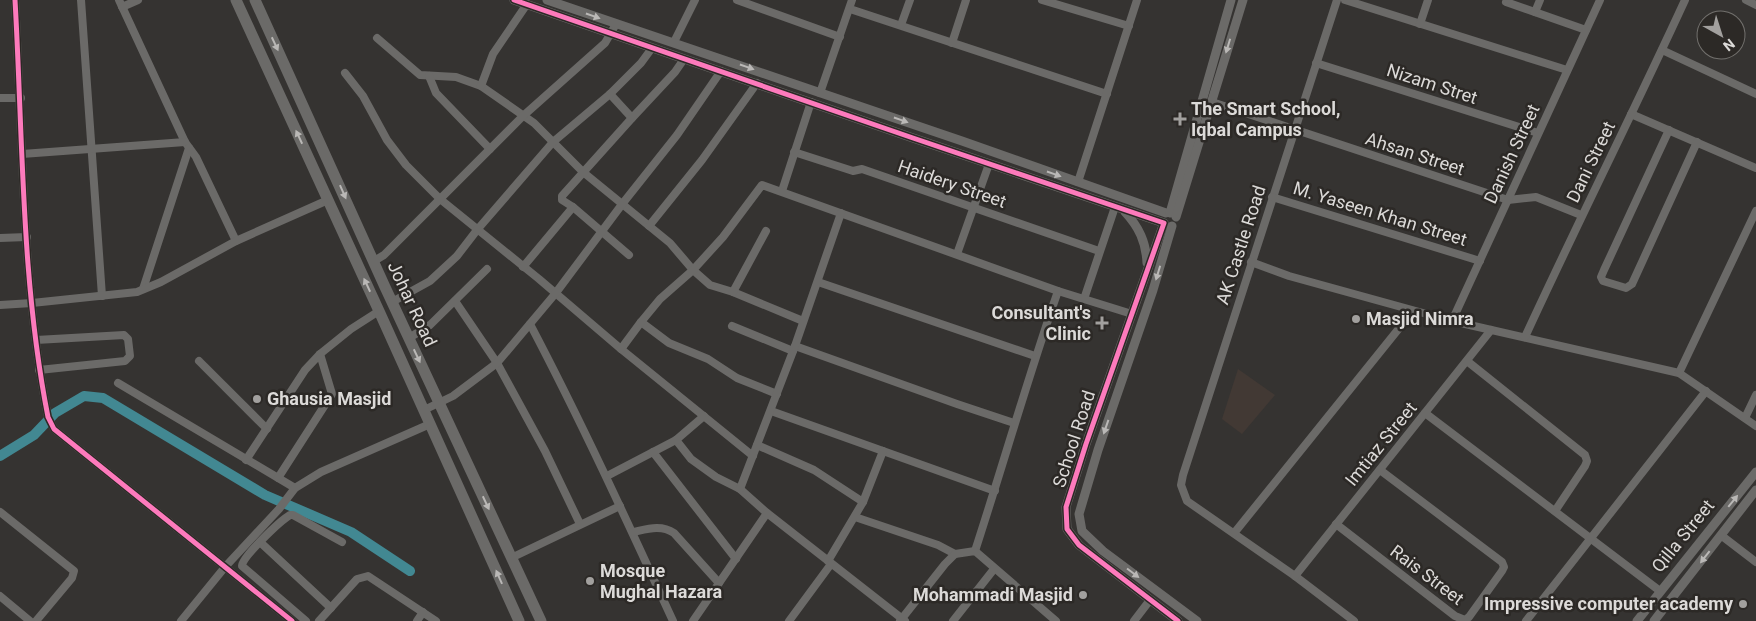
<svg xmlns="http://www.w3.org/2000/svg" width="1756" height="621" viewBox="0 0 1756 621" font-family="Roboto,sans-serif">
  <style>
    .built { fill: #423934 }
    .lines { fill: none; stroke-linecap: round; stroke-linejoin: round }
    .canal { stroke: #428892; stroke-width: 10 }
    .minor { stroke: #6b6a68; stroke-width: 8 }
    .tertiary { stroke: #6b6a68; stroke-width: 9 }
    .primary { stroke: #6b6a68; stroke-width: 11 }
    .cycleway-casing { stroke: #2c2926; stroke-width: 8 }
    .cycleway { stroke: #fd7abc; stroke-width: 5 }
    .oneway { fill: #bab8b6 }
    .poi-dot { fill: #a2a09e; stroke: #2c2926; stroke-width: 2 }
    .labels { text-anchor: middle; stroke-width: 5; stroke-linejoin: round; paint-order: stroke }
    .street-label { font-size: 18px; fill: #dcdad8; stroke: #2c2926 }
    .poi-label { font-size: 18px; font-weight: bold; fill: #dcdad8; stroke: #2c2926; text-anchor: start }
  </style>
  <rect width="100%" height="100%" fill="#353331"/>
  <!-- built -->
  <path class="built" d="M1238 369 1275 395 1242 434 1222 419Z"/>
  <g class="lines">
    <!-- canal -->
    <path class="canal" d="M0 456 34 435 55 413 84 396 103 398 265 495 351 532 410 571"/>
    <!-- minor -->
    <g class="minor">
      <path d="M15 0C23 139 21 280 48 417L54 429 292 621"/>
      <path d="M81 0 102 296"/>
      <path d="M119 0 185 142 196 157 236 241"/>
      <path d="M737 0 840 37"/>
      <path d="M1042 0 1129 26"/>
      <path d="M1337 0 1183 475 1181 485 1187 501 1295 576 1354 621"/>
      <path d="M1345 0 1567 70"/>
      <path d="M1507 0 1506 2 1586 30"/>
      <path d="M1746 0 1756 5"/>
      <path d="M122 7 138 0"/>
      <path d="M850 9 1107 94"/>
      <path d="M1535 12 1540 0"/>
      <path d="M1420 24 1428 0"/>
      <path d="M901 25 910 0"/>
      <path d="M377 38 420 75 456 77 481 86 534 123 583 172 670 243 693 270 710 285 733 292 803 321"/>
      <path d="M674 42 695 0"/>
      <path d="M952 43 966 0"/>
      <path d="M1662 50 1756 94"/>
      <path d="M1316 63 1538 133"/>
      <path d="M345 73 363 96 387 140 406 165 440 199 539 279 621 349 753 456"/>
      <path d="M429 76 436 93 490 149"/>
      <path d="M481 86 493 54 527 4"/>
      <path d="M820 93 852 0"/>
      <path d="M610 94 632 118"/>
      <path d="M0 98H21"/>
      <path d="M1212 102 1508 200 1536 197 1581 215"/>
      <path d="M1631 114 1756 168"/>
      <path d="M1669 130 1604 270 1601 277 1603 281 1626 288 1632 284 1697 142"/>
      <path d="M794 152 853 171 862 169 1099 251"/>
      <path d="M22 154 185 142"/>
      <path d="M1078 182 1137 0"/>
      <path d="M782 191 811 102"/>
      <path d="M1272 197 1480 261"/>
      <path d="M649 226 702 160 757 83"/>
      <path d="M0 238 27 237"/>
      <path d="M957 254 989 164"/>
      <path d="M629 255 573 207 562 200V196L632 118 675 72 684 59"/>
      <path d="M374 261 384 255 523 116 605 43 616 24"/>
      <path d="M1251 262 1289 276 1452 321 1679 373 1756 426"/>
      <path d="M523 267 573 207"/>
      <path d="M818 282 1035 356"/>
      <path d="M143 289 189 148"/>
      <path d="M733 292 766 231"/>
      <path d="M1084 299 1115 207"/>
      <path d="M455 301 497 363 545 451 580 524"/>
      <path d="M392 302 430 281 457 256 477 230 553 142 610 94 641 63 652 48"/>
      <path d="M0 305 32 303 137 292 161 282 236 241 328 200"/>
      <path d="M1452 321 1600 0"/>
      <path d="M641 322 669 343 708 359 737 378 777 394"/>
      <path d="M530 324C581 421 627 521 673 621"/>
      <path d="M732 326 793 351"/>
      <path d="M1525 337C1577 224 1633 113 1685 0"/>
      <path d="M409 338 430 325 487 269"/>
      <path d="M36 340 124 335 128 339 130 356 125 361 39 370"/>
      <path d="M795 346 957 404 1014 423"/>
      <path d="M621 349 641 322 660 299 693 270 723 237 762 185 1058 291 1132 314"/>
      <path d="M199 361 267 429"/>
      <path d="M1467 361 1585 455 1587 461 1585 466 1555 511"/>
      <path d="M1679 373 1756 211"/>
      <path d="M118 383 295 488"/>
      <path d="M424 410 453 396 497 363 555 294 623 203 677 135 721 71"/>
      <path d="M771 411 995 491"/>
      <path d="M1425 413 1660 591"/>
      <path d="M1745 418 1756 395"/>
      <path d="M676 440 691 459 716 477 740 489 767 513 905 621"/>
      <path d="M757 445 814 470 863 502"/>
      <path d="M653 452 736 559"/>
      <path d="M246 460 305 370 320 354 351 329 379 311"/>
      <path d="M607 476 676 440 704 416"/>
      <path d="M278 478 332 394 320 354"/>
      <path d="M740 489 795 346 841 213"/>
      <path d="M0 512 74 571 72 578 36 621"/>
      <path d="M855 517 938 545 955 554"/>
      <path d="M1336 524 1455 616 1465 620 1469 617 1502 571 1504 567 1502 562 1380 470"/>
      <path d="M633 532C647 529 661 524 674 533L719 583"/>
      <path d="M1235 532 1413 311"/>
      <path d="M1722 536 1756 562"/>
      <path d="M260 542 331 608"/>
      <path d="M975 551C1003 465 1028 377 1058 291"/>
      <path d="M511 558 620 506"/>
      <path d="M828 561 863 502 883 451"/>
      <path d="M1295 576 1491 330"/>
      <path d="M0 596 30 621"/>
      <path d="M181 621 225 567 279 509 295 488 321 472 430 424"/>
      <path d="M306 621 242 566C242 557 280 521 290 515H293L342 542"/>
      <path d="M319 621 357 579 368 576 436 621"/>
      <path d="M417 621 423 612"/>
      <path d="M693 621 767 513"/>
      <path d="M789 621 831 564"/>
      <path d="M900 621 945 564 955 554 975 551 1056 621"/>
      <path d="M953 621 994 569"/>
      <path d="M1134 621 1150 600"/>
      <path d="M1526 621 1706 391"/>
    </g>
    <!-- tertiary -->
    <g class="tertiary">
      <path d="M514 0 913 138 1164 223 1086 444 1066 507 1067 529 1079 545 1178 621"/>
      <path d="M547 0 962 141 1166 213"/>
      <path d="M1125 212C1139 227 1146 242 1147 263"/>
      <path d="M1170 213 1231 0"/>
      <path d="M1176 217 1243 0"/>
      <path d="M1172 226 1153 290 1098 450 1079 514 1082 531 1103 551 1197 621"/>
      <path d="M1637 621 1756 472"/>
      <path d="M1654 621 1756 490"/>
    </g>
    <!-- primary -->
    <g class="primary">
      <path d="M236 0 379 311 519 621"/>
      <path d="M255 0 385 287 541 621"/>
    </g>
    <!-- cycleway casing -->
    <g class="cycleway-casing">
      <g id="cycleway">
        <path d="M15 0C23 139 21 280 48 417L54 429 292 621"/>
        <path d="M514 0 913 138 1164 223 1086 444 1066 507 1067 529 1079 545 1178 621"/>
      </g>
    </g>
    <!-- cycleway -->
    <use href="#cycleway" class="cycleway"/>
  </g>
  <!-- one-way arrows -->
  <defs><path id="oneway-solid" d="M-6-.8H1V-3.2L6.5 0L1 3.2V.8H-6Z" transform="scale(1.25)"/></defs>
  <g class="oneway">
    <use href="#oneway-solid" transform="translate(593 16) rotate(19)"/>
    <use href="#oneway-solid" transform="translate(275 44) rotate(65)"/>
    <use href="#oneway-solid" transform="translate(1228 46) rotate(107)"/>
    <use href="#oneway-solid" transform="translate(747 67) rotate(19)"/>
    <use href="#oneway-solid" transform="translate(901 120) rotate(19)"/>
    <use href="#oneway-solid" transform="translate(299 137) rotate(-115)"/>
    <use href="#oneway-solid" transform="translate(1054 174) rotate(19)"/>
    <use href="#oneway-solid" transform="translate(343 192) rotate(66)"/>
    <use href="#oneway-solid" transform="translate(1158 273) rotate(107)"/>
    <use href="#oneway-solid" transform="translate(367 285) rotate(-115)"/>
    <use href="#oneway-solid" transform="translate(417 356) rotate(65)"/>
    <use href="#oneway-solid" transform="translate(1106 427) rotate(109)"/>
    <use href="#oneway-solid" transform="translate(1733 501) rotate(-51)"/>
    <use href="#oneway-solid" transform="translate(486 503) rotate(65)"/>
    <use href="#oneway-solid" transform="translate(1705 557) rotate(128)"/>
    <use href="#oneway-solid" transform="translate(1133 573) rotate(37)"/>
    <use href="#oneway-solid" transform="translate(499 577) rotate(-114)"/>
  </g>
  <!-- markers -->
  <g class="poi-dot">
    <path d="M1177.5 111.5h5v5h5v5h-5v5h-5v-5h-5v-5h5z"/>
    <circle cx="1356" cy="319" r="5"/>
    <path d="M1099.5 315.5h5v5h5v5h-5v5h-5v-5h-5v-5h5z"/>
    <circle cx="257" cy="399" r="5"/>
    <circle cx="590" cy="581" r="5"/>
    <circle cx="1083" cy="595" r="5"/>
    <circle cx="1743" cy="604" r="5"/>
  </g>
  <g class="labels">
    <!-- street labels -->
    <g class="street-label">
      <text transform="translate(1432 84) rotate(18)" y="6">Nizam Stret</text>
      <text transform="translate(1415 154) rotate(18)" y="6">Ahsan Street</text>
      <text transform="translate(1512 154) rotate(-65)" y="6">Danish Street</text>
      <text transform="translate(1591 162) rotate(-64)" y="6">Dani Street</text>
      <text transform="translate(952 184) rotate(19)" y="6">Haidery Street</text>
      <text transform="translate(1380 214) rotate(17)" y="6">M. Yaseen Khan Street</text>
      <text transform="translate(1241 245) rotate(-72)" y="6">AK Castle Road</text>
      <text transform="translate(412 304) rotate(65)" y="6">Johar Road</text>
      <text transform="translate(1074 439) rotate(-72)" y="6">School Road</text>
      <text transform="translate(1381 444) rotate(-51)" y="6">Imtiaz Street</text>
      <text transform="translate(1683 536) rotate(-51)" y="6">Qilla Street</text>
      <text transform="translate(1427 575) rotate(37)" y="6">Rais Street</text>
    </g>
    <!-- poi labels -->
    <g class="poi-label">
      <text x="1191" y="115">The Smart School,<tspan x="1191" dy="21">Iqbal Campus</tspan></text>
      <text x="1091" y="319" text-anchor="end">Consultant's<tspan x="1091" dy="21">Clinic</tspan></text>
      <text x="1366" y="325">Masjid Nimra</text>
      <text x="267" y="405">Ghausia Masjid</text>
      <text x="600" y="577">Mosque<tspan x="600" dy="21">Mughal Hazara</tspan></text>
      <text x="1073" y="601" text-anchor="end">Mohammadi Masjid</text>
      <text x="1733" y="610" text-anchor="end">Impressive computer academy</text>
    </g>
  </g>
  <!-- north arrow -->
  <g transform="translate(1721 35) rotate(141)"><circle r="24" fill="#2c2926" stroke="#72706d"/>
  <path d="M0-4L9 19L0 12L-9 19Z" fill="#a2a09e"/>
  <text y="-8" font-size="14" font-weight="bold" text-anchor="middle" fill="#dcdad8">N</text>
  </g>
</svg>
